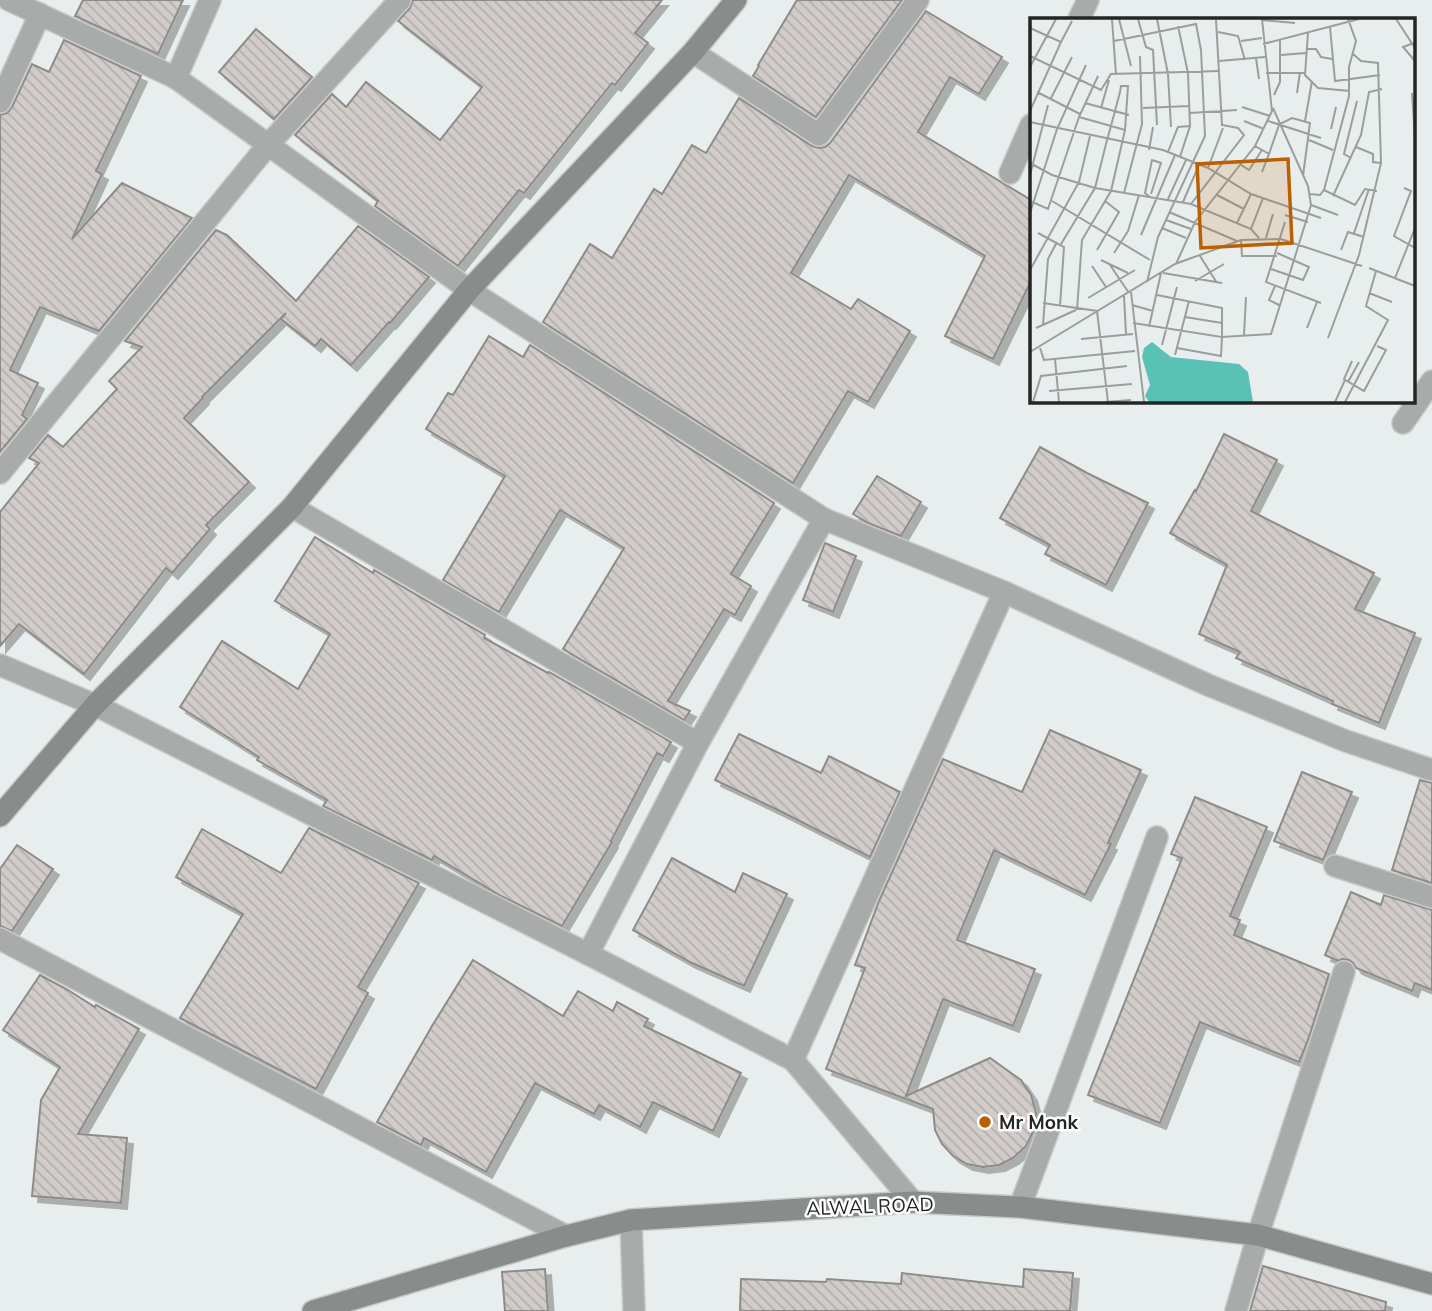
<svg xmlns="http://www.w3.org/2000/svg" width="1432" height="1311" viewBox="0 0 1432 1311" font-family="Mulish,sans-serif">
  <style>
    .building { fill: url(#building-back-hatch); stroke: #8f8b88; stroke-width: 2; filter: url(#shadow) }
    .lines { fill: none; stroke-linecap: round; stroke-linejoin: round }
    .street-casing { stroke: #c5cac9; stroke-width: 24 }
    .secondary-casing { stroke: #c5cac9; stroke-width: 24 }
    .street { stroke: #a9abab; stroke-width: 21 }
    .secondary { stroke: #888c8b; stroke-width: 21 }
    .poi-dot { fill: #ba6001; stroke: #fff; stroke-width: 2.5 }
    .labels { text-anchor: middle; stroke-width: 5; stroke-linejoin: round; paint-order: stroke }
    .poi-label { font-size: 19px; font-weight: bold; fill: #242626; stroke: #fff; text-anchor: start }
    .street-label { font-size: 19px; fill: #242626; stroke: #fff }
    .inset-road { fill: none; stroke: #9a9e9d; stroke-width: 2 }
    .view { fill: #ba6001; fill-opacity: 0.15; stroke: #ba6001; stroke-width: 3.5 }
    .inset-edge { fill: none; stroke: #242626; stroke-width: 3.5 }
  </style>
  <defs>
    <pattern id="building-back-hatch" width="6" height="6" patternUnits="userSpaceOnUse" patternTransform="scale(1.75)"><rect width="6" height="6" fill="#d1ccc9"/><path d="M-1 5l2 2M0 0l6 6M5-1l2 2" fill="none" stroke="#b3afac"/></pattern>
    <filter id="shadow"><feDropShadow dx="6" dy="6" stdDeviation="0" flood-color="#0004"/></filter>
  </defs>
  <rect width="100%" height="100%" fill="#e8eeed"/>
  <!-- building -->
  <g class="building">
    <path d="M83 0H183L158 54 75 16Z"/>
    <path d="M413 0H662L635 33 648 43 615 85 612 83 524 193 519 190 458 266 375 206 378 201 295 135 332 94 346 107 366 82 440 140 482 87 398 21 410 8Z"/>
    <path d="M797 0H902L816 117 753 76 759 66 758 65Z"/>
    <path d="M926 11 1002 57 979 94 950 77 918 132 1031 200V281L993 359 945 336 985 256 849 175 791 273 851 309 858 299 910 331 868 402 848 391 793 483 543 322 590 244 612 258 654 189 662 194 692 145 706 153 739 98 812 146 819 148 825 147 830 143Z"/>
    <path d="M256 29 312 77 274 119 219 72Z"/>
    <path d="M64 40 141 76 96 171 102 174 72 239 122 183 192 218 99 331 40 307 10 370 38 383 22 415 27 419 0 452V115L7 113 12 107 32 64 49 72Z"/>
    <path d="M358 226 429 277 390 323 389 322 351 365 321 339 315 346 281 319 286 313 202 397 203 398 184 418 249 482 206 525 210 529 172 573 166 568 84 674 19 624 0 646V512L39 463 29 458 48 435 63 447 117 389 109 381 142 347 125 341 216 230 227 235 296 301Z"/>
    <path d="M489 336 523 357 530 345 774 503 731 574 751 586 735 615 724 609 668 701 690 711 684 720 563 649 624 548 560 510 499 612 443 580 505 476 426 429 448 393 453 395Z"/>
    <path d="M1224 434 1277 460 1251 511 1374 573 1355 609 1415 633 1379 723 1332 704 1333 701 1236 658 1240 652 1199 634 1227 565 1170 533 1195 490 1196 491Z"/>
    <path d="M1040 447 1087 473 1148 503 1106 585 1045 554 1050 545 1000 518Z"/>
    <path d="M877 476 921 502 901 536 868 523 853 514Z"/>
    <path d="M315 537 373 573 374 570 485 635 484 638 548 673 549 672 671 742 663 756 657 753 611 841 612 842 562 926 501 896 434 856 432 860 323 806 327 800 257 760 259 757 180 707 222 641 298 689 330 634 275 601Z"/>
    <path d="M825 543 856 556 833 612 803 600Z"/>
    <path d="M1050 730 1141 770 1108 843 1111 844 1085 895 994 850 957 940 1035 969 1013 1026 943 999 906 1096 990 1058 1021 1080 1031 1095 1036 1113 1034 1130 1026 1146 1013 1158 999 1165 983 1167 967 1164 953 1156 942 1144 935 1130 933 1109 826 1069 865 968 855 965 879 901 943 759 1022 792Z"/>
    <path d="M739 734 821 773 829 756 900 792 870 857 782 812 715 780Z"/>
    <path d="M1302 772 1352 792 1323 860 1274 841Z"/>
    <path d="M1420 780 1432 783V883L1392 870Z"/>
    <path d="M1195 797 1267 827 1230 916 1240 920 1234 935 1329 974 1308 1040 1299 1062 1200 1022 1160 1123 1088 1095 1182 858 1171 854Z"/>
    <path d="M309 828 419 883 358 987 368 993 316 1089 180 1018 243 914 176 877 202 829 281 873Z"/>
    <path d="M17 845 53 869 12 931 0 926V869Z"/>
    <path d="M672 858 735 892 743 873 787 894 744 986 690 962 633 930Z"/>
    <path d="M1351 892 1381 905 1384 895 1432 910V990L1415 983 1412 991 1356 968 1353 963 1349 960 1342 959 1338 961 1325 955Z"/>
    <path d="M473 960 563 1016 578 991 613 1011 617 1002 648 1019 644 1026 741 1073 713 1131 653 1102 640 1127 599 1105 594 1114 535 1083 486 1172 424 1138 421 1145 377 1122 432 1026Z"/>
    <path d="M40 975 68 990 95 1007 96 1005 139 1029 78 1134 127 1138 121 1203 32 1196 41 1100 60 1067 3 1030Z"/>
    <path d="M1263 1266 1386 1302 1385 1311H1250Z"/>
    <path d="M545 1269 548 1311H505L502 1272Z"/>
    <path d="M1024 1269 1073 1273 1070 1311H740L741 1279 826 1282 827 1279 901 1284 902 1273 1023 1287Z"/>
  </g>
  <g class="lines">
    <!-- street casing -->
    <g class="street-casing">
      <g id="street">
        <path d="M9 0 176 78 469 290 824 519 1004 592 1208 685 1346 741 1432 770"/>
        <path d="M1079 19 1088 0"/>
        <path d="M693 52 819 135 918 0"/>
        <path d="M176 78 210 0"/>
        <path d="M0 102 40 14"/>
        <path d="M1010 173 1031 125"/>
        <path d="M1403 423 1432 381"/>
        <path d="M0 473 268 145 400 0"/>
        <path d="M292 507 698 743"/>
        <path d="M0 665 95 705 588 954 793 1060 913 1202"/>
        <path d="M1335 866 1432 897"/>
        <path d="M0 939 566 1236"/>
        <path d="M588 954 698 743 824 519"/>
        <path d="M793 1060 1004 592"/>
        <path d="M1020 1207 1157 837"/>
        <path d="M631 1220 634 1311"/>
        <path d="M1236 1311 1258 1235 1344 972"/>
      </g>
    </g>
    <!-- secondary casing -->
    <g class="secondary-casing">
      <g id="secondary">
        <path d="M0 816 95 705 292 507 469 290 693 52 736 0"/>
        <path d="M313 1311 566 1236 631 1220 913 1202 1020 1207 1258 1235 1432 1284"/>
      </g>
    </g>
    <!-- street -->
    <use href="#street" class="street"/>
    <!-- secondary -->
    <use href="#secondary" class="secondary"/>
  </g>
  <!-- markers -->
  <circle class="poi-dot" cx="985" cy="1122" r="7"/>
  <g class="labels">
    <!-- poi labels -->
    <g class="poi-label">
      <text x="999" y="1129">Mr Monk</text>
    </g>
    <!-- street labels -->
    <g class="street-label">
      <text transform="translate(870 1206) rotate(-2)" y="7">ALWAL ROAD</text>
    </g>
  </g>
  <!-- overview -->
  <g transform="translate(1030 18)">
    <rect width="385" height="385" fill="#e8eeed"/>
    <path d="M122 324 141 339 209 346 218 354 223 384H119L115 378 120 367 112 339 114 330Z" fill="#59c1b6"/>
    <path class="inset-road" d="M82 1 86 57M89 1 101 48M108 1 116 29 123 32 127 107M127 1 138 56 141 109M366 1 385 30M232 2 265 5M148 8 158 55 160 108 150 139M300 9 305 63 350 57M0 10 31 24 0 93M188 14 208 18 215 42M278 15 275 57 288 70 320 73M84 23 166 6 171 32 175 118 128 219 117 264M211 23 232 20M31 24 42 3M384 25 373 29 385 43M233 26 329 1M277 31H286L291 39 302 41M251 37 276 35M0 38 71 72 81 56 190 53M226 40 229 61M189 43 235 39M0 49 26 1M236 55H275M7 74 50 96M267 75 270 54M382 75 385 120M244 77 250 64V22M21 80 42 39M55 85 99 97M212 89 240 98M71 90 79 62M113 90 159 88M160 95 207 92M214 103 234 111M238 103 291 120M275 103 282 63M0 104 133 132 178 150 221 176 291 200M250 106 262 100 280 105 273 158M301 111 306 89M279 122 303 132M225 128 239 136 232 154M326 129 343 136V144L351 145M119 132 123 109M138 134 148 109 160 108M239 136 249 107M321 140 314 136 327 83M0 145 22 157 65 170 161 186 221 211 229 220M211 147 219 152 232 132M178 150 193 110M0 157 18 87M374 170 381 173 364 218 385 230M294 172 319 78V49L326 23 318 1M94 175 112 106 110 38M280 176 290 177 294 172 325 187 335 171 347 173M187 177 214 191M303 178 331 117 339 74 352 71M120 179 115 175 122 142 131 145 121 176M138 181 156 142M0 183 18 191 49 99 68 58M22 183 120 242M153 184 169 147M161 186 214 117 208 110 192 107 186 2M281 187 308 197M139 194 207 223M0 195 27 111 56 47M255 197 278 204M136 202 161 211M255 204 236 264 291 285M207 205 221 176M132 210 156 220M221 211 233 180M8 215 34 229 30 288M324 215 339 171M111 217 145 137M236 220 243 196M211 222 212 238H247M31 226 65 170 77 122 81 108 90 74 91 68H98L95 112 81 108 49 99M67 232 89 194 75 183M311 232 318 214 334 219M84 235 98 213 109 177M170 238 187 265M71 242 98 255M146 246 165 204 225 128 242 93 232 1M80 247 99 275M62 248 76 269M339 250 385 268M241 251 273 262 279 249 247 235M0 252 49 164 60 118M133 255 192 265M365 260 385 210M165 263 194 246M245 268 239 282 249 287M101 274 114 384M339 275 362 284M127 277 192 290V319L241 316 281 187 278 168 243 90M94 278 96 316M58 280 105 252M13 285 67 293 78 384M102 287 123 293M47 292 52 222 81 173 95 112M155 299 192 305M103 305 192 319 191 338 147 330M13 307 18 241 27 224M119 309 131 255M6 310 46 292M277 310 287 284M214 317 216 279M298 320 329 237 351 145 348 45 331 43 323 36M51 321 103 316M132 327 147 269M10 330 14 342 105 333M0 334 145 246 211 222 251 221 332 248M145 337 159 283M25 341 29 384M322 343 314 361 334 373 356 332 347 328M318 364 329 344M19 373 102 366M3 384 11 358 97 348M75 384 101 382M305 384 315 362M315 384 358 302 336 288 346 253"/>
    <path class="view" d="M258 141 262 225 171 230 167 146Z"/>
    <rect width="385" height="385" class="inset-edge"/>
  </g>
</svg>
